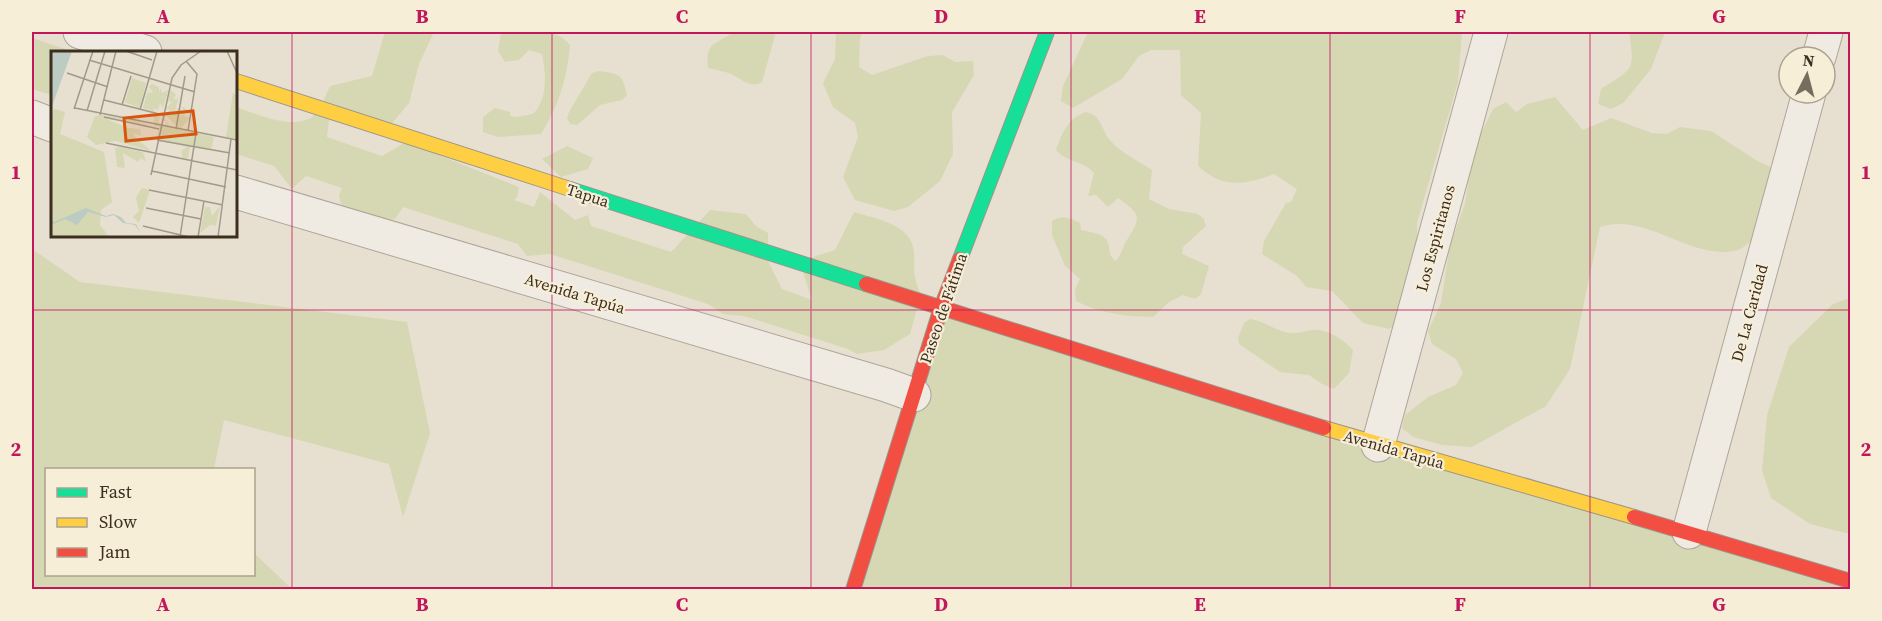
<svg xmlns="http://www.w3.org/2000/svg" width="1882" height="621" viewBox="0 0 1882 621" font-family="'Source Serif 4',serif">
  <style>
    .green { fill: #d6d7b3 }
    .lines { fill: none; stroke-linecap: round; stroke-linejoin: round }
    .street-casing { stroke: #ada599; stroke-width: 35 }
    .fast-casing { stroke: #9c958a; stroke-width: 16 }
    .slow-casing { stroke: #9c958a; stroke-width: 16 }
    .jam-casing { stroke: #9c958a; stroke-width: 16 }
    .street { stroke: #efebe3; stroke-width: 33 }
    .fast { stroke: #16e098; stroke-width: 14 }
    .slow { stroke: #ffcf43; stroke-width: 14 }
    .jam { stroke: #f24e42; stroke-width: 14 }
    .grid { fill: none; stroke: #c2185b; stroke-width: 1.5; stroke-opacity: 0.55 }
    .labels { text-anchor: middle; stroke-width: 4.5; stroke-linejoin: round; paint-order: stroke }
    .street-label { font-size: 16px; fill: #3d2e20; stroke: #f7eed8 }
    .inset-road { fill: none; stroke: #a3998a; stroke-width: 1.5 }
    .view { fill: #d7550e; fill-opacity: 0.15; stroke: #d7550e; stroke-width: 3 }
    .inset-edge { fill: none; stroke: #3d2e20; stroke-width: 3 }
    .neatline { fill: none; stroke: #c2185b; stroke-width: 2 }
    .grid-label { font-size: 20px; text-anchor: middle; font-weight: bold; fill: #c2185b }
  </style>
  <rect width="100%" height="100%" fill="#e7e0d1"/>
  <!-- green -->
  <g class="green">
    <path d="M385 32H434L419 64 409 103 382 135 329 120 327 137 382 156 406 142 519 187 517 197 514 200 534 207 540 192 575 220 588 215 591 226 671 252 710 210 746 214 756 226 768 233V261L782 289 812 300 803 272 807 259 835 250 854 212C876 219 912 224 914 252 915 272 912 276 921 294L910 334 884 350 857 354 848 349 744 316 723 314 708 304 550 254 527 256 518 244 403 207 395 219 382 222 352 213 341 204 339 196 342 188 306 176 292 189 274 166 236 154V107C257 114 300 134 317 112 323 105 326 94 330 86L372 76Z"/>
    <path d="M501 32C522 32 555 25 570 45 567 79 559 105 541 134L498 137 483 132V117L495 108 510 112V116L517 117 533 114C548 100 546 73 542 54L529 50 519 60 505 62 498 51Z"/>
    <path d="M733 32H776L762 82C749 89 741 78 729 73 722 71 715 70 708 68 705 40 717 45 733 32Z"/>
    <path d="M836 32H863L860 38 859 67 872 75 928 56 943 55 955 62 973 61 974 75 952 112 953 154 940 181 908 207 894 211 855 200 843 177 858 137 855 123 833 107 823 83 835 59Z"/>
    <path d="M1088 32H1462L1458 82 1417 223V282L1401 321 1389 329 1363 323 1332 291 1306 287 1297 276 1262 254 1264 241 1286 203 1291 202 1297 189 1274 174C1245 185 1223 189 1198 166L1201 113 1181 95 1180 50H1151L1139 56 1122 79 1073 108 1061 101 1063 86Z"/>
    <path d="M1629 32H1665L1651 69 1623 103 1611 109 1598 104 1601 89C1634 68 1635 71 1629 32Z"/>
    <path d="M32 38 74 52H52V95L32 89Z"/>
    <path d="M599 71C621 74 622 74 627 95L622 100 600 105 577 125 570 124 567 118 569 112 592 73Z"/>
    <path d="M1555 97 1583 130 1611 118 1652 133 1667 134 1680 127 1711 131 1759 162 1773 168 1761 234C1753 239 1743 250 1734 251 1688 259 1646 212 1600 227L1570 369 1546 406 1472 447 1442 445 1413 437 1402 428 1405 415 1428 397 1456 385 1463 373 1456 359 1432 344 1428 331 1441 303 1450 245 1465 204 1473 150 1493 109 1506 102 1516 112 1527 104Z"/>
    <path d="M1086 112C1102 116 1101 128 1109 139 1119 152 1139 161 1152 170L1149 199 1169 209 1198 214 1204 219 1206 226 1183 247 1182 254 1209 266 1201 294 1195 299 1183 295 1169 302 1153 317C1125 316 1101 314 1076 301L1075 290 1080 279 1065 266 1052 235V221C1061 215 1071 217 1080 223L1081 230C1089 232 1104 233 1108 242 1110 250 1108 254 1115 261 1122 255 1122 248 1127 240 1141 217 1142 215 1118 198L1108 207 1096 195 1088 196 1094 173C1084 161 1066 162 1056 150 1062 133 1068 118 1086 112Z"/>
    <path d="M567 146 593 158 588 169 561 177 542 159Z"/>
    <path d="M32 249 80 282 407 322 430 433 403 517 389 464 224 420 214 469 46 470V574H254V553L292 589H32Z"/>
    <path d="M1850 298V534L1810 524 1771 498 1762 471 1767 415 1789 347 1833 304Z"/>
    <path d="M941 308 1850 590H853Z"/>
    <path d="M1250 319C1265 321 1277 332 1292 333 1298 334 1305 331 1311 330 1327 328 1343 339 1353 350L1349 373 1334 389 1322 384 1309 375 1280 372 1239 344 1238 338 1244 323Z"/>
  </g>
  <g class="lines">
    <!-- street casing -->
    <g class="street-casing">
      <g id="street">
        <path d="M80 32 145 52"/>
        <path d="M1819 57 1826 32"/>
        <path d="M32 117 52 125"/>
        <path d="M236 192 886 385 914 395"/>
        <path d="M1378 445 1491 32"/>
        <path d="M1689 532 1809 93"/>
      </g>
    </g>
    <!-- fast casing -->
    <g class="fast-casing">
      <g id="fast">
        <path d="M570 189 866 284"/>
        <path d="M960 259 1047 32"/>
      </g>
    </g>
    <!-- slow casing -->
    <g class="slow-casing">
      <g id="slow">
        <path d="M236 81 570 189"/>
        <path d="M1324 428 1634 517"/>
      </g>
    </g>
    <!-- jam casing -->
    <g class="jam-casing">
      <g id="jam">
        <path d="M866 284 1324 428"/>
        <path d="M1634 517 1850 581"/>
        <path d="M853 590 941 308 960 259"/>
      </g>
    </g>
    <!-- street -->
    <use href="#street" class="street"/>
    <!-- fast -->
    <use href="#fast" class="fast"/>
    <!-- slow -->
    <use href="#slow" class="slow"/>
    <!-- jam -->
    <use href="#jam" class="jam"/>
  </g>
  <!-- grid -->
  <path class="grid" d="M292 32V590M552 32V590M811 32V590M1071 32V590M1330 32V590M1590 32V590M32 310H1850"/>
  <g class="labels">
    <!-- street labels -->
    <g class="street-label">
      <text transform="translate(588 195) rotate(18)" y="6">Tapua</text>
      <text transform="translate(1435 238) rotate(-75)" y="6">Los Espiritanos</text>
      <text transform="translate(575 293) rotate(17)" y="6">Avenida Tapúa</text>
      <text transform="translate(943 308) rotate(-71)" y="6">Paseo de Fátima</text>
      <text transform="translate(1749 313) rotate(-75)" y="6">De La Caridad</text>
      <text transform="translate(1394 449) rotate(16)" y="6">Avenida Tapúa</text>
    </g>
  </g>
  <!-- overview -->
  <g transform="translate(51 51)">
    <rect width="186" height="186" fill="#e7e0d1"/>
    <path d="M81 27 95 32 89 57 74 51ZM101 33 108 36V41L110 37 111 42 117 39 112 57 109 52 107 59 102 57 104 61 92 57 96 42 102 41 98 36ZM120 39 125 44 122 48H127L124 61 128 56 131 60 124 74 116 65 113 67 118 73 114 74 116 71 112 69 114 62 120 59 115 58 121 51 117 50ZM182 42 186 44V88L175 86ZM131 55 135 58 133 65 139 67 129 78 163 86 160 99 139 96 137 107 132 108 130 100 136 96 106 89 108 76 55 68 77 77 89 78 90 85 83 82V85L100 100 65 90 45 94 36 86 44 65 51 64 87 69 89 66 88 71 103 75V63L109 66 107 72 126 77 128 65 133 63ZM4 58 14 61 9 83 53 101 61 151 50 159 49 174 58 186H0V60ZM69 96 92 101 95 111 90 107 87 111 72 102 74 117 66 116 64 97ZM91 137 99 139 88 172 82 166 88 160 85 147ZM169 155 165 175 159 174 149 182 154 156H159L161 165Z" fill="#d6d7b3"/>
    <path d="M0 0H21L0 58ZM35 157 55 165 62 163 70 166 75 172 85 173 90 183 84 174 72 172 63 164 55 166 37 161 26 174 14 168 0 174V169L3 171Z" fill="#bcccc2"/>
    <path class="inset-road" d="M75 0 101 9M176 0 186 22M38 9 144 41M135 10 146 23 137 80M16 22 57 36M53 49 112 64M71 54 80 25M24 57 186 89M23 58 42 0M89 59 106 0M36 60 54 0M49 64 65 0M53 66 108 78M125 78 134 25M106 89 179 102M55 92 186 119M101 120 175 136M100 124 121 27 130 14 150 0M98 139 172 154M95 157 150 168M92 175 138 186M129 186 145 82M147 186 153 150M167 186 180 88"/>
    <path class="view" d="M142 60 145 83 75 90 73 67Z"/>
    <rect width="186" height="186" class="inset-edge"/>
  </g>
  <!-- border -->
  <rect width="1882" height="621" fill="none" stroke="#f7eed8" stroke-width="66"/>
  <!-- legend -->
  <rect x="45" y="468" width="210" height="108" fill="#f7eed8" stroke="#ada18e" stroke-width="1.5"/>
  <rect x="57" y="488" width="30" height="9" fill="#16e098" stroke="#ada18e" stroke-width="1.5"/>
  <text x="99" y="498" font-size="18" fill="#3d2e20">Fast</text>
  <rect x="57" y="518" width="30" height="9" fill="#ffcf43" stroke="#ada18e" stroke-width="1.5"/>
  <text x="99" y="528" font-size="18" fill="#3d2e20">Slow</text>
  <rect x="57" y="548" width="30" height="9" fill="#f24e42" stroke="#ada18e" stroke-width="1.5"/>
  <text x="99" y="558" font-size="18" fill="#3d2e20">Jam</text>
  <!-- north arrow -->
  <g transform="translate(1807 75) rotate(6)"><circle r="28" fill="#f7eed8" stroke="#ada18e" stroke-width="1.5"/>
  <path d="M0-4.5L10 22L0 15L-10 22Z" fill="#786c5e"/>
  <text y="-9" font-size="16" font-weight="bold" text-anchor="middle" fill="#3d2e20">N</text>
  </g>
  <rect x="33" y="33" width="1816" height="555" class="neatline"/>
  <g class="grid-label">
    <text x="163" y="23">A</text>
    <text x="422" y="23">B</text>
    <text x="682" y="23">C</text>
    <text x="941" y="23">D</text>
    <text x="1200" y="23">E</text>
    <text x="1460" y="23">F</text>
    <text x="1719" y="23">G</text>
    <text x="16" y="179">1</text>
    <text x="1866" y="179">1</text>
    <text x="16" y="456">2</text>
    <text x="1866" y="456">2</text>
    <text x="163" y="611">A</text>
    <text x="422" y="611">B</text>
    <text x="682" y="611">C</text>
    <text x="941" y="611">D</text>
    <text x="1200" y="611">E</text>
    <text x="1460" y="611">F</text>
    <text x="1719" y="611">G</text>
  </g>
</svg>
